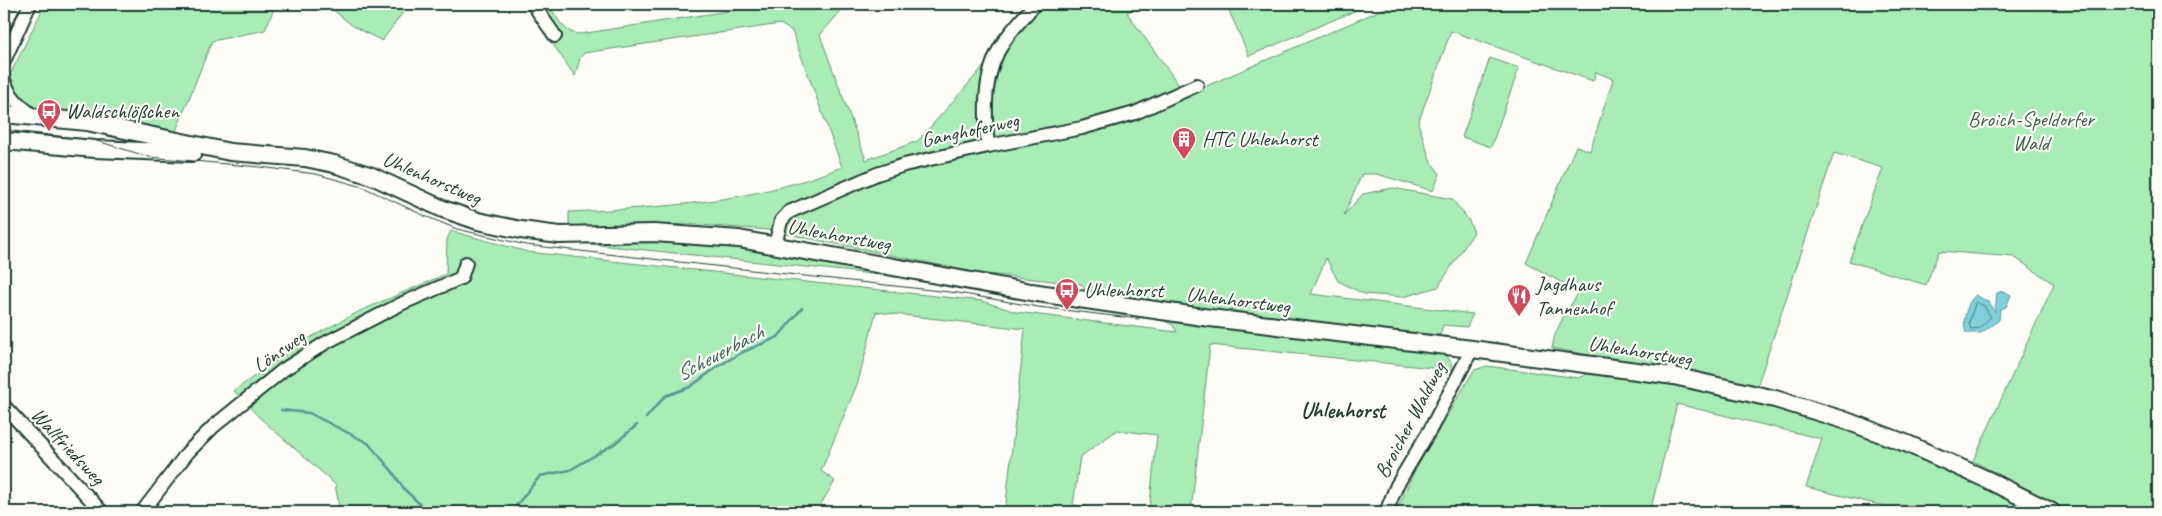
<svg xmlns="http://www.w3.org/2000/svg" width="2162" height="516" viewBox="0 0 2162 516" font-family="Caveat,sans-serif">
  <style>
    .green { fill: #aaecb5; stroke: #649474 }
    .water { fill: #80d1db; stroke: #599698 }
    .lines { fill: none; stroke-linecap: round; stroke-linejoin: round }
    .shore { stroke: #467877; stroke-width: 1 }
    .stream { stroke: #599698; stroke-width: 2.5 }
    .minor-casing { stroke: #1f3d34; stroke-width: 16 }
    .major-casing { stroke: #1f3d34; stroke-width: 20 }
    .minor { stroke: #fdfcf7; stroke-width: 12 }
    .major { stroke: #fdfcf7; stroke-width: 16 }
    .tram { stroke: #1f3d34; stroke-width: 1 }
    .labels { text-anchor: middle; stroke-width: 4.5; stroke-linejoin: round; paint-order: stroke }
    .poi-label { font-size: 21px; fill: #1f3d34; stroke: #fdfcf7; text-anchor: start }
    .park-label { font-size: 21px; fill: #3b604e; stroke: #fdfcf7 }
    .street-label { font-size: 21px; fill: #1f3d34; stroke: #fdfcf7 }
    .water-label { font-size: 22px; font-style: italic; fill: #37625e; stroke: #fdfcf7 }
    .neighbourhood-label { font-size: 22px; font-weight: bold; fill: #1f3d34; stroke: #fdfcf7 }
  </style>
  <rect width="100%" height="100%" fill="#fdfcf7"/>
  <filter id="ink" filterUnits="userSpaceOnUse"><feTurbulence type="fractalNoise" baseFrequency=".02" numOctaves="2"/><feDisplacementMap in="SourceGraphic" scale="10" xChannelSelector="R" yChannelSelector="G"/><feConvolveMatrix kernelMatrix="1 2 1 2 8 2 1 2 1" color-interpolation-filters="sRGB"/></filter>
  <g filter="url(#ink)">
    <!-- green -->
    <g class="green">
      <path d="M45 4H276L265 30 212 41 174 136 37 110C22 102 15 94 9 77Z"/>
      <path d="M326 4H409L382 41 353 26Z"/>
      <path d="M525 4H548C556 16 564 34 580 34L773 4H847L820 35 866 160 918 141 991 58 1006 47 1040 4H1139L1127 13 1179 85 1120 112 1135 117 1395 4H2158V512H2069L1973 461 2054 284 2014 257 1939 251 1926 285 1849 261 1883 168 1834 153 1757 387 1552 348C1555 327 1568 310 1579 292L1526 263 1576 146 1590 151 1613 79 1596 72 1593 81 1451 31 1418 123 1431 162 1440 174 1433 191 1377 174H1362L1344 215 1363 194 1393 188 1452 199 1468 219 1474 232 1438 287 1403 297 1364 294 1338 281 1326 258 1311 294 1473 314 1467 327 1443 325 1440 335 1289 321 1090 295 1081 284 978 273 768 230 685 224 569 230V212C660 208 756 202 842 167L792 31 780 24 584 53 580 58 575 76Z"/>
      <path d="M1226 4H1371L1249 56Z"/>
      <path d="M1490 58 1519 68 1491 147 1462 137Z"/>
      <path d="M451 231 528 252 982 301 1016 312 1177 332 1173 325 1154 316 1443 354C1450 358 1452 362 1452 370L1210 345 1191 512H1149L1157 435 1117 430 1080 457 1073 505 1120 512H1005L1025 329 876 312 858 382 821 471 835 481 816 512H340L335 484 260 418 234 391 302 342 360 311 446 274 447 239Z"/>
      <path d="M571 242C623 242 675 241 727 246 779 251 830 264 881 275Z"/>
      <path d="M1487 366 1578 378 1591 372 1649 380 1717 392 1802 414 1887 443 1970 478 2037 512H1908L1806 487 1822 439 1677 404 1650 512H1396L1413 474 1474 370Z"/>
    </g>
    <!-- water -->
    <path class="water" d="M2003 291 2011 295 2006 307 2000 309 1999 320 1981 333H1966C1962 323 1966 302 1976 295L1988 302 1995 312 1997 293Z"/>
    <g class="lines">
      <!-- shore -->
      <path class="shore" d="M1976 302 1984 306 1991 317 1979 328 1971 329 1969 323Z"/>
      <!-- stream -->
      <g class="stream">
        <path d="M281 410 309 413 368 443 392 471 404 489 425 509 426 512"/>
        <path d="M646 418 665 396 690 387 720 365 743 352 778 337 802 308"/>
        <path d="M511 512 540 476 570 470 614 444 637 425"/>
      </g>
      <!-- minor casing -->
      <g class="minor-casing">
        <g id="minor">
          <path d="M533 4 555 36"/>
          <path d="M4 25 15 4"/>
          <path d="M4 61 30 4"/>
          <path d="M4 80C9 96 20 106 34 116"/>
          <path d="M988 146C984 109 983 71 1005 40 1014 27 1025 16 1035 4"/>
          <path d="M775 245 781 221 789 212 877 174 904 165 988 146 1082 128 1135 113 1197 85"/>
          <path d="M4 406 102 512"/>
          <path d="M142 512 188 452 214 426 283 370 325 343 403 303 461 278 466 263"/>
          <path d="M1386 512 1397 485 1431 428 1472 349"/>
        </g>
      </g>
      <!-- major casing -->
      <g class="major-casing">
        <g id="major">
          <path d="M4 114 87 122 230 152 305 158 334 164 372 176 443 209 478 221 521 230 559 235 654 233 739 239 1031 292 1210 318 1472 349 1674 376 1775 399 1844 420 1908 444 1988 480 2052 512"/>
          <path d="M4 141 95 149 193 153"/>
        </g>
      </g>
      <!-- minor -->
      <use href="#minor" class="minor"/>
      <!-- major -->
      <use href="#major" class="major"/>
      <!-- tram -->
      <path class="tram" d="M4 130 94 140 149 157 260 167 316 174 363 187 425 216 457 229 526 245 958 293 1038 307 1139 319"/>
    </g>
  </g>
  <!-- icons -->
  <defs>
    <g id="bus-pin" transform="scale(1.25)"><path d="M0 17L-7.5 6A9.5 9.5 0 1 1 7.5 6Z" fill="#d1495b" stroke="#fdfcf7"/><path d="M-5-6H5V4H4V6H2V4H-2V6H-4V4H-5ZM-3.5-4V0h7V-4ZM-3.5 1.2v1.5H-2V1.2ZM2 1.2v1.5H3.5V1.2Z" fill="#fff"/></g>
    <g id="building-pin" transform="scale(1.25)"><path d="M0 17L-7.5 6A9.5 9.5 0 1 1 7.5 6Z" fill="#d1495b" stroke="#fdfcf7"/><path d="M-4-6H4V6H1V3H-1V6H-4ZM-2.5-4.3h1.7v1.8h-1.7ZM.8-4.3h1.7v1.8H.8ZM-2.5-1h1.7V.8h-1.7ZM.8-1h1.7V.8H.8Z" fill="#fff"/></g>
    <g id="restaurant-pin" transform="scale(1.25)"><path d="M0 17L-7.5 6A9.5 9.5 0 1 1 7.5 6Z" fill="#d1495b" stroke="#fdfcf7"/><path d="M-5-6h1v4h1v-4h1v4h1v-4h1v5L-1.5 .5V6h-2V.5L-5-1ZM5-6V6H3V1.5H1.5Q1.5-4 5-6Z" fill="#fff"/></g>
  </defs>
  <g fill-rule="evenodd">
    <use href="#bus-pin" x="49" y="111"/>
    <use href="#building-pin" x="1184" y="139"/>
    <use href="#bus-pin" x="1067" y="290"/>
    <use href="#restaurant-pin" x="1519" y="296"/>
  </g>
  <g class="labels">
    <!-- poi labels -->
    <g class="poi-label">
      <text x="66" y="118">Waldschlößchen</text>
      <text x="1202" y="146">HTC Uhlenhorst</text>
      <text x="1536" y="291">Jagdhaus<tspan x="1536" dy="24">Tannenhof</tspan></text>
      <text x="1084" y="297">Uhlenhorst</text>
    </g>
    <!-- park labels -->
    <g class="park-label">
      <text x="2031" y="126">Broich-Speldorfer<tspan x="2031" dy="24">Wald</tspan></text>
    </g>
    <!-- street labels -->
    <g class="street-label">
      <text transform="translate(970 130) rotate(-12)" y="7">Ganghoferweg</text>
      <text transform="translate(432 178) rotate(23)" y="7">Uhlenhorstweg</text>
      <text transform="translate(839 235) rotate(10)" y="7">Uhlenhorstweg</text>
      <text transform="translate(1238 300) rotate(7)" y="7">Uhlenhorstweg</text>
      <text transform="translate(279 351) rotate(-35)" y="7">Lönsweg</text>
      <text transform="translate(1640 351) rotate(9)" y="7">Uhlenhorstweg</text>
      <text transform="translate(1410 420) rotate(-62)" y="7">Broicher Waldweg</text>
      <text transform="translate(68 446) rotate(47)" y="7">Wallfriedsweg</text>
    </g>
    <!-- water labels -->
    <g class="water-label">
      <text transform="translate(719 352) rotate(-28)" y="8">Scheuerbach</text>
    </g>
    <!-- neighbourhood labels -->
    <g class="neighbourhood-label">
      <text x="1343" y="418">Uhlenhorst</text>
    </g>
  </g>
  <!-- margin -->
  <rect width="2162" height="516" fill="none" stroke="#fdfcf7" stroke-width="20"/>
  <rect x="10" y="10" width="2142" height="496" fill="none" stroke="#1f3d34" stroke-width="2" filter="url(#ink)"/>
</svg>
